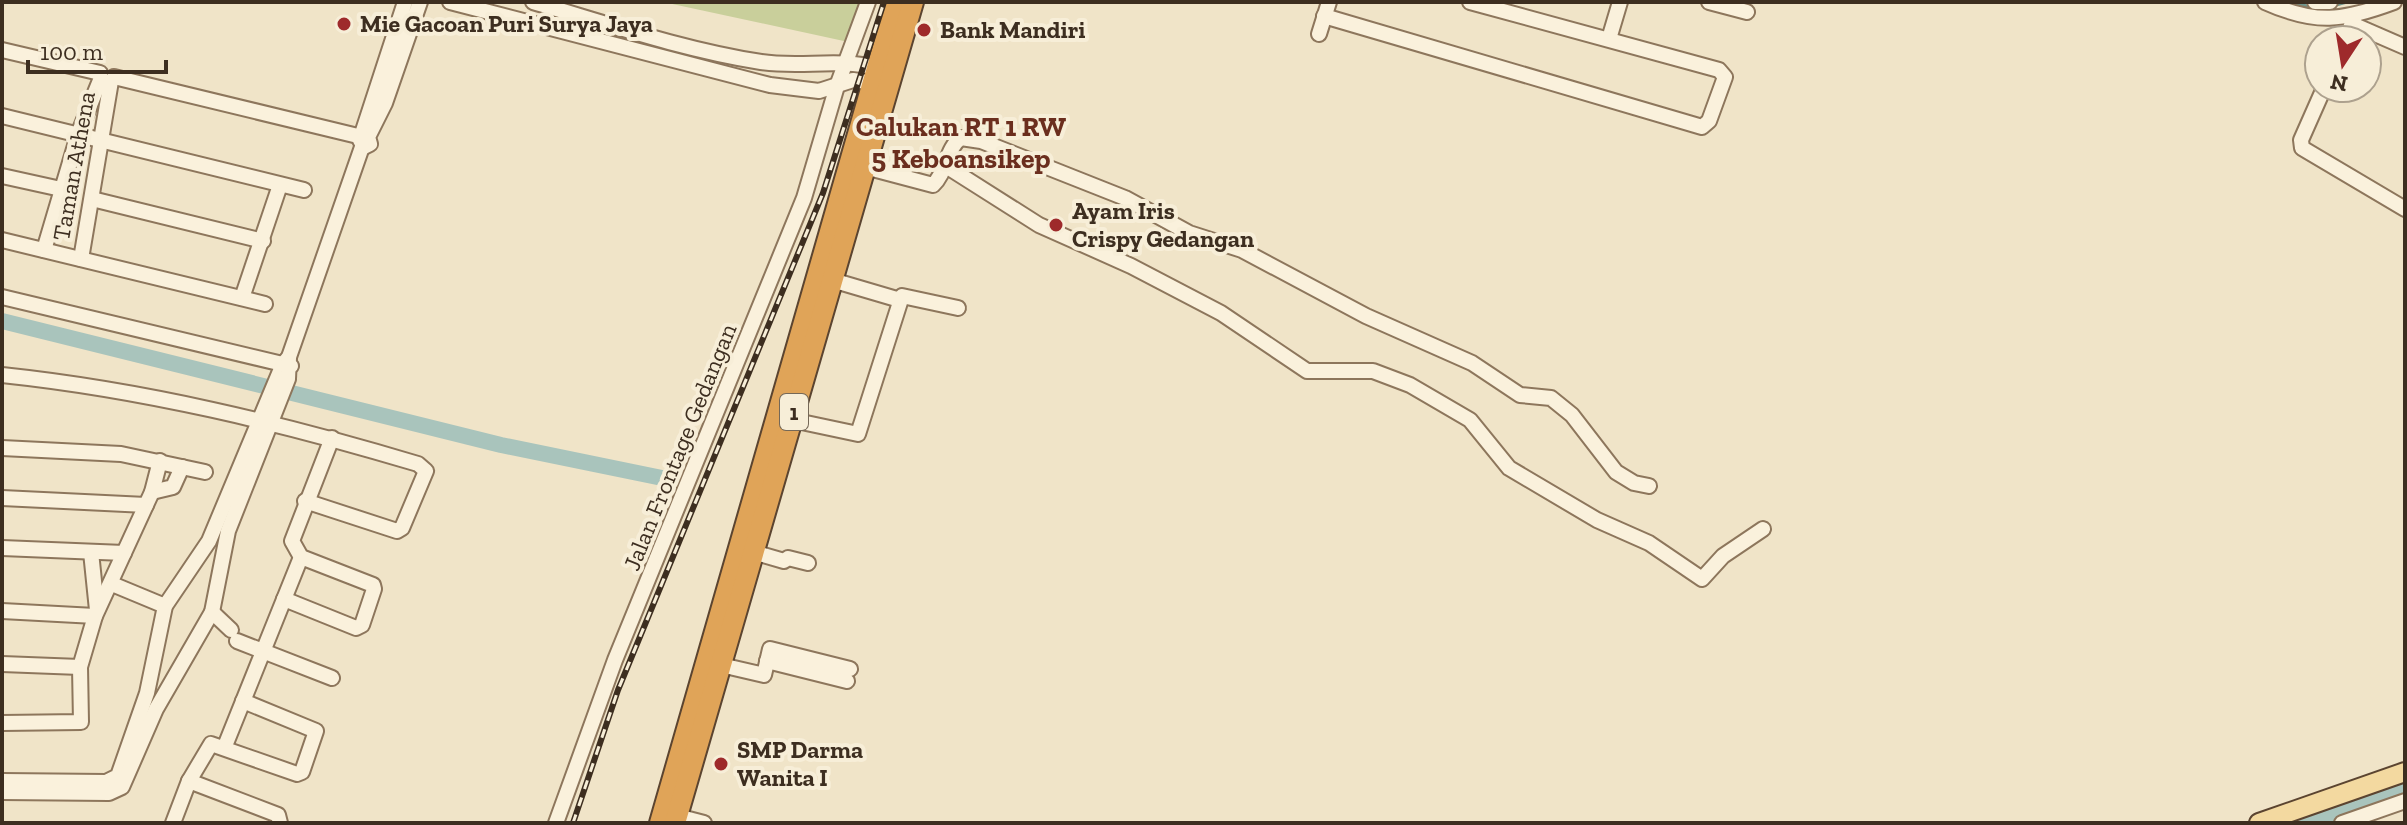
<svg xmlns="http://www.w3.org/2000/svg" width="2407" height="825" viewBox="0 0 2407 825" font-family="'Zilla Slab',serif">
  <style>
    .green { fill: #c9cf9b }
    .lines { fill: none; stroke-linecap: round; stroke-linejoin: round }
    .stream { stroke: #6f938a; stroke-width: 3 }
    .river { stroke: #a9c4bc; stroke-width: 16 }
    .minor-casing { stroke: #8d765c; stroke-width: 18 }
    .major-casing { stroke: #5b4430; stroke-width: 22 }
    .highway-casing { stroke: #5b4430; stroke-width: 24 }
    .minor { stroke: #faf1dc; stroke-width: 14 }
    .major { stroke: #f3d9a0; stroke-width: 18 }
    .highway { stroke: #e0a458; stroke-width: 20 }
    .rail-casing { stroke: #3d2e20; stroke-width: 6 }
    .rail { stroke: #f7eed8; stroke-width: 3; stroke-dasharray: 9; stroke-linecap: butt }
    .poi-dot { fill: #9e2a2b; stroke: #f7eed8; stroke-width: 3 }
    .labels { text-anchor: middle; stroke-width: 8; stroke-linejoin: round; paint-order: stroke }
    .shield { fill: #f7eed8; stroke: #756857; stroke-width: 2 }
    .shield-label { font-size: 22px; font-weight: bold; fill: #3d2e20 }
    .poi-label { font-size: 24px; font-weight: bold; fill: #3d2e20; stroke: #f7eed8; text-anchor: start }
    .street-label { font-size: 24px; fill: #3d2e20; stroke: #f7eed8 }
    .quarter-label { font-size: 28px; font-weight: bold; fill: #6b2e1e; stroke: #f7eed8 }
  </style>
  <rect width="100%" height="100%" fill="#f0e4c8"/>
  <!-- green -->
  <path class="green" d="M663 2H865L853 43Z"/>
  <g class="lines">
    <!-- stream -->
    <g class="stream">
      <path d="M2288 2 2312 7"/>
      <path d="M2336 5 2347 2"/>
    </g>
    <!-- river -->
    <g class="river">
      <path d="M2 321 501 445 667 479"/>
      <path d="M2307 823 2405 788"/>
    </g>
    <!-- minor casing -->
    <g class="minor-casing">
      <g id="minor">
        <path d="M405 2 360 140 364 147 370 144 368 137 385 103 420 2"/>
        <path d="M450 2 770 85 819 91 853 80 873 83"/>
        <path d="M533 2C608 24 684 50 761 62 800 68 838 58 877 68"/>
        <path d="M1709 2 1747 12"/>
        <path d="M2265 2C2316 25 2343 21 2394 2"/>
        <path d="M2315 2H2330"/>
        <path d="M1324 16 1702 127 1709 121 1725 77 1719 70 1470 2"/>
        <path d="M2352 24 2405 47"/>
        <path d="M1319 34 1329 2"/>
        <path d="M1609 39 1620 2"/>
        <path d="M2345 40 2355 16"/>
        <path d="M2 50 100 73"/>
        <path d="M114 77 362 137"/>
        <path d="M2324 88 2301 140 2302 148 2405 209"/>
        <path d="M2 116 304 190"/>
        <path d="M946 166 1039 225 1131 266 1221 313 1307 371H1373L1410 385 1470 420 1509 468 1597 520 1649 543 1702 579 1723 556 1763 529"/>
        <path d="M865 167 933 185C947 172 946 148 961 138L981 141 1125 198 1189 233 1242 250 1366 316 1472 363 1520 395 1551 398 1572 415 1616 472 1634 483 1649 486"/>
        <path d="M2 176 61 189"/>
        <path d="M92 199 263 241"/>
        <path d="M2 240 265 304"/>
        <path d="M44 250 79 132 101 78"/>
        <path d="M81 259 111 81"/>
        <path d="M832 280 900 300"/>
        <path d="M2 297 291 366"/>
        <path d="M242 298 280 185"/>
        <path d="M2 375C144 390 281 423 418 464L426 471 402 528 397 531 305 501"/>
        <path d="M792 420 858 434 902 296 958 308"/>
        <path d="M2 448 121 454 205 472"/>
        <path d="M152 492 173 487 182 467"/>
        <path d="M2 498 146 505"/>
        <path d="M2 548 124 553"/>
        <path d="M91 552 97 610"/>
        <path d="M753 552 784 561 788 558 808 563"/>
        <path d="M112 584 165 606"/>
        <path d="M284 599 356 628 362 625 374 589 373 585 301 557 292 541 332 438"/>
        <path d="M2 611 95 616"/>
        <path d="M212 612 231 630"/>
        <path d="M237 641 332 678"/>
        <path d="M767 661 847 681"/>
        <path d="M2 664 80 667"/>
        <path d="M721 665 764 675 770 649 850 669"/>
        <path d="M2 723 81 722 80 667 95 616 152 492 160 461"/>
        <path d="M225 746 301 557"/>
        <path d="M2 781 106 782 118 776 147 693 165 606 209 541 283 364 289 357 362 147"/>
        <path d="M189 781 278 815 280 823"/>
        <path d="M2 792 109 793 122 787 156 709 212 612 228 531 288 379 289 357"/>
        <path d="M677 816 704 823"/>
        <path d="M173 823 189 781 211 744 297 774 302 772 316 731 243 701"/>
        <path d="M556 823 615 660 804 198 837 86 868 2"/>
        <path d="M2342 823 2405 801"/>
      </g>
    </g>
    <!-- major casing -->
    <g class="major-casing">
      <path id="major" d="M2259 823 2405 772"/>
    </g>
    <!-- highway casing -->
    <g class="highway-casing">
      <g id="highway">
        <path d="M660 823 896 2"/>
        <path d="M675 823 913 2"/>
      </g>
    </g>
    <!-- minor -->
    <use href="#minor" class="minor"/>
    <!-- major -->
    <use href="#major" class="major"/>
    <!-- highway -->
    <use href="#highway" class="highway"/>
    <!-- rail casing -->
    <g class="rail-casing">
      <path id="rail" d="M573 823 618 690 823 193 884 2"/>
    </g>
    <!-- rail -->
    <use href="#rail" class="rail"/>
  </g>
  <!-- markers -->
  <g class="poi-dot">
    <circle cx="344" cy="24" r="8"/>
    <circle cx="924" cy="30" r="8"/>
    <circle cx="1056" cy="225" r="8"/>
    <circle cx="721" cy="764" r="8"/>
  </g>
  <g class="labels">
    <!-- shield labels -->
    <rect class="shield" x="780" y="394" width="28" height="36" rx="6"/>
    <g class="shield-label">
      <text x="794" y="420">1</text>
    </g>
    <!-- poi labels -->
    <g class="poi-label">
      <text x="360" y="32">Mie Gacoan Puri Surya Jaya</text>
      <text x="940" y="38">Bank Mandiri</text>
      <text x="1072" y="219">Ayam Iris<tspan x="1072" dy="28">Crispy Gedangan</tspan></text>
      <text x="737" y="758">SMP Darma<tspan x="737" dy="28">Wanita I</tspan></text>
    </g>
    <!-- street labels -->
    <g class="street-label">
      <text transform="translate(74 166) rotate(-80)" y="8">Taman Athena</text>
      <text transform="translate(680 447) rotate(-68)" y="8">Jalan Frontage Gedangan</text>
    </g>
    <!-- quarter labels -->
    <g class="quarter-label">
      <text x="961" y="136">Calukan RT 1 RW<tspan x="961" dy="32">5 Keboansikep</tspan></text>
    </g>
  </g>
  <!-- border -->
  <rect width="2407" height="825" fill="none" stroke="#3d2e20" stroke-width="8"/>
  <!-- north arrow -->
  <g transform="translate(2343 64) rotate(192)"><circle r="38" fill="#f7eed8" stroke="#ada18e" stroke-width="2"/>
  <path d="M0-6L14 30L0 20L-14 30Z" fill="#9e2a2b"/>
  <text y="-12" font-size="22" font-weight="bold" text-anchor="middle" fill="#3d2e20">N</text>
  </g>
  <!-- scale -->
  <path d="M28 60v12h138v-12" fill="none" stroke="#3d2e20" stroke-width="4"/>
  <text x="40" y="60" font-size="24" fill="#3d2e20" stroke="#f7eed8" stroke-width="6" paint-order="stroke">100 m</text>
</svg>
